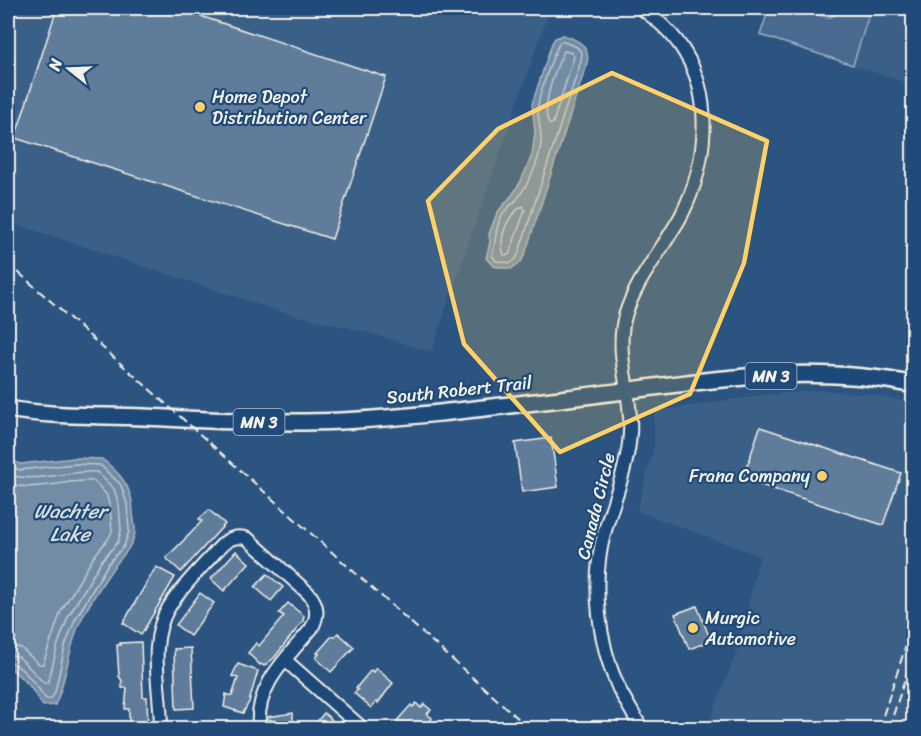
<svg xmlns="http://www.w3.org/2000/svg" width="921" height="736" viewBox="0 0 921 736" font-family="Sriracha,sans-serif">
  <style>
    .built { fill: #3b6088 }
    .green { fill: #496b90; stroke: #9eaebc; stroke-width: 1.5 }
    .water { fill: #738ca6; stroke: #a7b4c0; stroke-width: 1.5 }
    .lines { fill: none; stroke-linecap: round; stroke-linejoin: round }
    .shore { stroke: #c0c9ce; stroke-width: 1.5 }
    .building { fill: #5e7b9a; stroke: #f4f1e8; stroke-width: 1.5 }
    .minor-casing { stroke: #f4f1e8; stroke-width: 16 }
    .major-casing { stroke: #f4f1e8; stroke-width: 20 }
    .minor { stroke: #1f4a7a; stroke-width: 12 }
    .major { stroke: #1f4a7a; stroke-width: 15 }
    .rail { stroke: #f4f1e8; stroke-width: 2; stroke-dasharray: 9 4.5; stroke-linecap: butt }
    .marked { fill: #ffd166; fill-opacity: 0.2; stroke: #ffd166; stroke-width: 4.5; stroke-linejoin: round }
    .poi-dot { fill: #ffd166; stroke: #1f4a7a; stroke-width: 2 }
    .labels { text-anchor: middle; stroke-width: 4.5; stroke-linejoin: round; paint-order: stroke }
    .shield { fill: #1f4a7a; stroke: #b4bfc7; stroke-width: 1.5 }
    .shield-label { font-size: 16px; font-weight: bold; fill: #f4f1e8 }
    .poi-label { font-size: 18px; fill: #f4f1e8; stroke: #1f4a7a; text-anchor: start }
    .street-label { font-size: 18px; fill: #f4f1e8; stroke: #1f4a7a }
    .water-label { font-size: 20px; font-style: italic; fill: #dadddb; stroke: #1f4a7a }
  </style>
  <rect width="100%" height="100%" fill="#2c5481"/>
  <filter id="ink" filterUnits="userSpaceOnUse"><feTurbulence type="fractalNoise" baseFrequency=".0167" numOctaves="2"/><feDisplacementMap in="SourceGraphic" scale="12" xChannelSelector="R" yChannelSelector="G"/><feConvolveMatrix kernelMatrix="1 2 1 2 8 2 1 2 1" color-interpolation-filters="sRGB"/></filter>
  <g filter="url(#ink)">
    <!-- built -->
    <g class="built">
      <path d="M8 8H550L431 352 370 333 282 312 13 223 8 219Z"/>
      <path d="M871 8H913V85L853 65Z"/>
      <path d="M820 390 867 394 913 403V728H707L736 654 760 556 637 511 654 446V416L658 411 757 396Z"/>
    </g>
    <!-- green -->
    <path class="green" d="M769 8H801L828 18 840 13 844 8H871L853 65 760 35Z"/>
    <!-- water -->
    <g class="water">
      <path d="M563 35C577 39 591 46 587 63L525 254 521 262 511 269 493 266 486 258 490 242 489 234 497 213 513 194 521 181 532 155 535 132 532 104 552 43 555 38Z"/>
      <path d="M74 458 102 459C120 473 132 486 133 511 133 518 136 527 135 533 132 548 122 556 113 568 102 584 89 604 80 622 68 649 67 679 55 705L43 706 29 685 8 666V459L20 464Z"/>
    </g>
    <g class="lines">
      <!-- shore -->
      <g class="shore">
        <path d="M561 41 577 47 582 53 581 61 519 252 516 259 511 263 496 261 492 255C497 242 494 228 502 215 506 209 513 204 518 198 529 183 539 162 541 143 542 130 537 119 538 106 539 95 555 48 561 41Z"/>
        <path d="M564 51 572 53 574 57 553 123 550 125C539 110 556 67 564 51Z"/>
        <path d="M523 206 525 210 509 255H504C498 239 507 214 523 206Z"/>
        <path d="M8 465 20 470 74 464 100 465 121 485 127 504 129 531 124 546 108 564 75 620 65 646 55 692 51 699H46C37 687 22 664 8 662"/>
        <path d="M8 474C32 484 70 470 97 472L114 489 119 505 121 531 118 542 102 560 68 617 58 644 48 683H44L19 657 8 654"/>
        <path d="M8 483C31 493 67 479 94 481L106 494 110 507 112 531 109 538 95 555 61 611 43 664H39L21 648 8 645"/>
      </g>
    </g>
    <!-- building -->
    <g class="building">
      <path d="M57 8H176L386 77 332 239 15 138Z"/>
      <path d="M760 427 901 473 883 525 743 479Z"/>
      <path d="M551 438 558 487 522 492 515 443Z"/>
      <path d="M209 510 225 524 181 572 166 558 192 532 202 521 199 519Z"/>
      <path d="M236 551 249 563 224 591 211 579Z"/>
      <path d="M156 567 175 577 141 635 123 623Z"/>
      <path d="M267 574 283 587 271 601 255 587Z"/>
      <path d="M200 593 214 603 190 636 176 625Z"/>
      <path d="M288 603 304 616 303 621 274 658 264 666 261 664 260 665 248 653 256 643 259 646 284 616 279 613Z"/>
      <path d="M697 606 711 641 689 649 675 614Z"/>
      <path d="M338 633 354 647 331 672 316 658 319 654 317 653 332 636 334 637Z"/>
      <path d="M141 642 143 697H147L148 729H129V709H125L127 688H122V681L119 676 117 645H121L120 643Z"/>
      <path d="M191 648 194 708 176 709 174 649Z"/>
      <path d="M238 664 258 671 249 702 243 713 224 707 226 694 232 696 238 678 232 676Z"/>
      <path d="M376 668 393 683 378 703 376 702 371 708 354 693 358 690 356 688 371 670 373 672Z"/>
      <path d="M416 703 421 708 424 704 431 710 427 714 432 718 425 729H393L397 725 395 723 411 705 413 707Z"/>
      <path d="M293 713V729H276L275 721 267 719V717Z"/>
      <path d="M324 713 342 729H311Z"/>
    </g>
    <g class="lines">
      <!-- minor casing -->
      <g class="minor-casing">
        <g id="minor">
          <path d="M285 660 362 728"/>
          <path d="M161 728C161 689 147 642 169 607 180 589 196 573 210 558 221 546 230 532 248 539L308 593C318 604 319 616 311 629 286 659 255 686 259 728"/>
          <path d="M641 728C634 715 626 702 619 689 598 643 591 583 604 534 613 501 628 468 630 433 633 394 614 355 625 316 636 279 664 248 682 214 706 166 714 100 685 53 674 34 658 20 641 8"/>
        </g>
      </g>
      <!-- major casing -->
      <g class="major-casing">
        <path id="major" d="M8 409C53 417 99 415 144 417 210 420 275 424 341 421 417 417 493 407 568 398 682 385 800 360 914 385"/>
      </g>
      <!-- minor -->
      <use href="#minor" class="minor"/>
      <!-- major -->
      <use href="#major" class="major"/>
      <!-- rail -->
      <g class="rail">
        <path d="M8 126 17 129"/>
        <path d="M8 263 529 728"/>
        <path d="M879 728 914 621"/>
        <path d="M889 728 914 651"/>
      </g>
    </g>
  </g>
  <!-- marked area -->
  <path class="marked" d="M612 73 767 141 744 263 690 394 560 452 464 344 428 201 498 129Z"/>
  <!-- markers -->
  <g class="poi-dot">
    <circle cx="200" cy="107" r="6"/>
    <circle cx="822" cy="476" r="6"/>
    <circle cx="693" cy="628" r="6"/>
  </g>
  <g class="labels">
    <!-- shield labels -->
    <g class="shield">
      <rect x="745.5" y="363" width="51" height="26" rx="4.5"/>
      <rect x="233.5" y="409" width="51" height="26" rx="4.5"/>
    </g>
    <g class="shield-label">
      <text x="771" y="382">MN 3</text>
      <text x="259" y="428">MN 3</text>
    </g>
    <!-- poi labels -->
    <g class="poi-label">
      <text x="212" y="103">Home Depot<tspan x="212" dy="21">Distribution Center</tspan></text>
      <text x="810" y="482" text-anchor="end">Frana Company</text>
      <text x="705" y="624">Murgic<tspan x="705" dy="21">Automotive</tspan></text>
    </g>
    <!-- street labels -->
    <g class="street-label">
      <text transform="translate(459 390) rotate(-6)" y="6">South Robert Trail</text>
      <text transform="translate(596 506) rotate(-76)" y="6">Canada Circle</text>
    </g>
    <!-- water labels -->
    <g class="water-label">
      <text x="70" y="518">Wachter<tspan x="70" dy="23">Lake</tspan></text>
    </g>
  </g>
  <!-- margin -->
  <rect width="921" height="736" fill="none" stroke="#1f4a7a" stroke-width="30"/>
  <rect x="15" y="15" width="891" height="706" fill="none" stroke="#f4f1e8" stroke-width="2" filter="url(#ink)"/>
  <!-- north arrow -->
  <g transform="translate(69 69) rotate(288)" stroke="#1f4a7a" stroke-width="4.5" paint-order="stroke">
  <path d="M0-4.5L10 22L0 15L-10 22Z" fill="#f4f1e8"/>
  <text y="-9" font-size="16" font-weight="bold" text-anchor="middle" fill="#f4f1e8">N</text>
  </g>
</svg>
